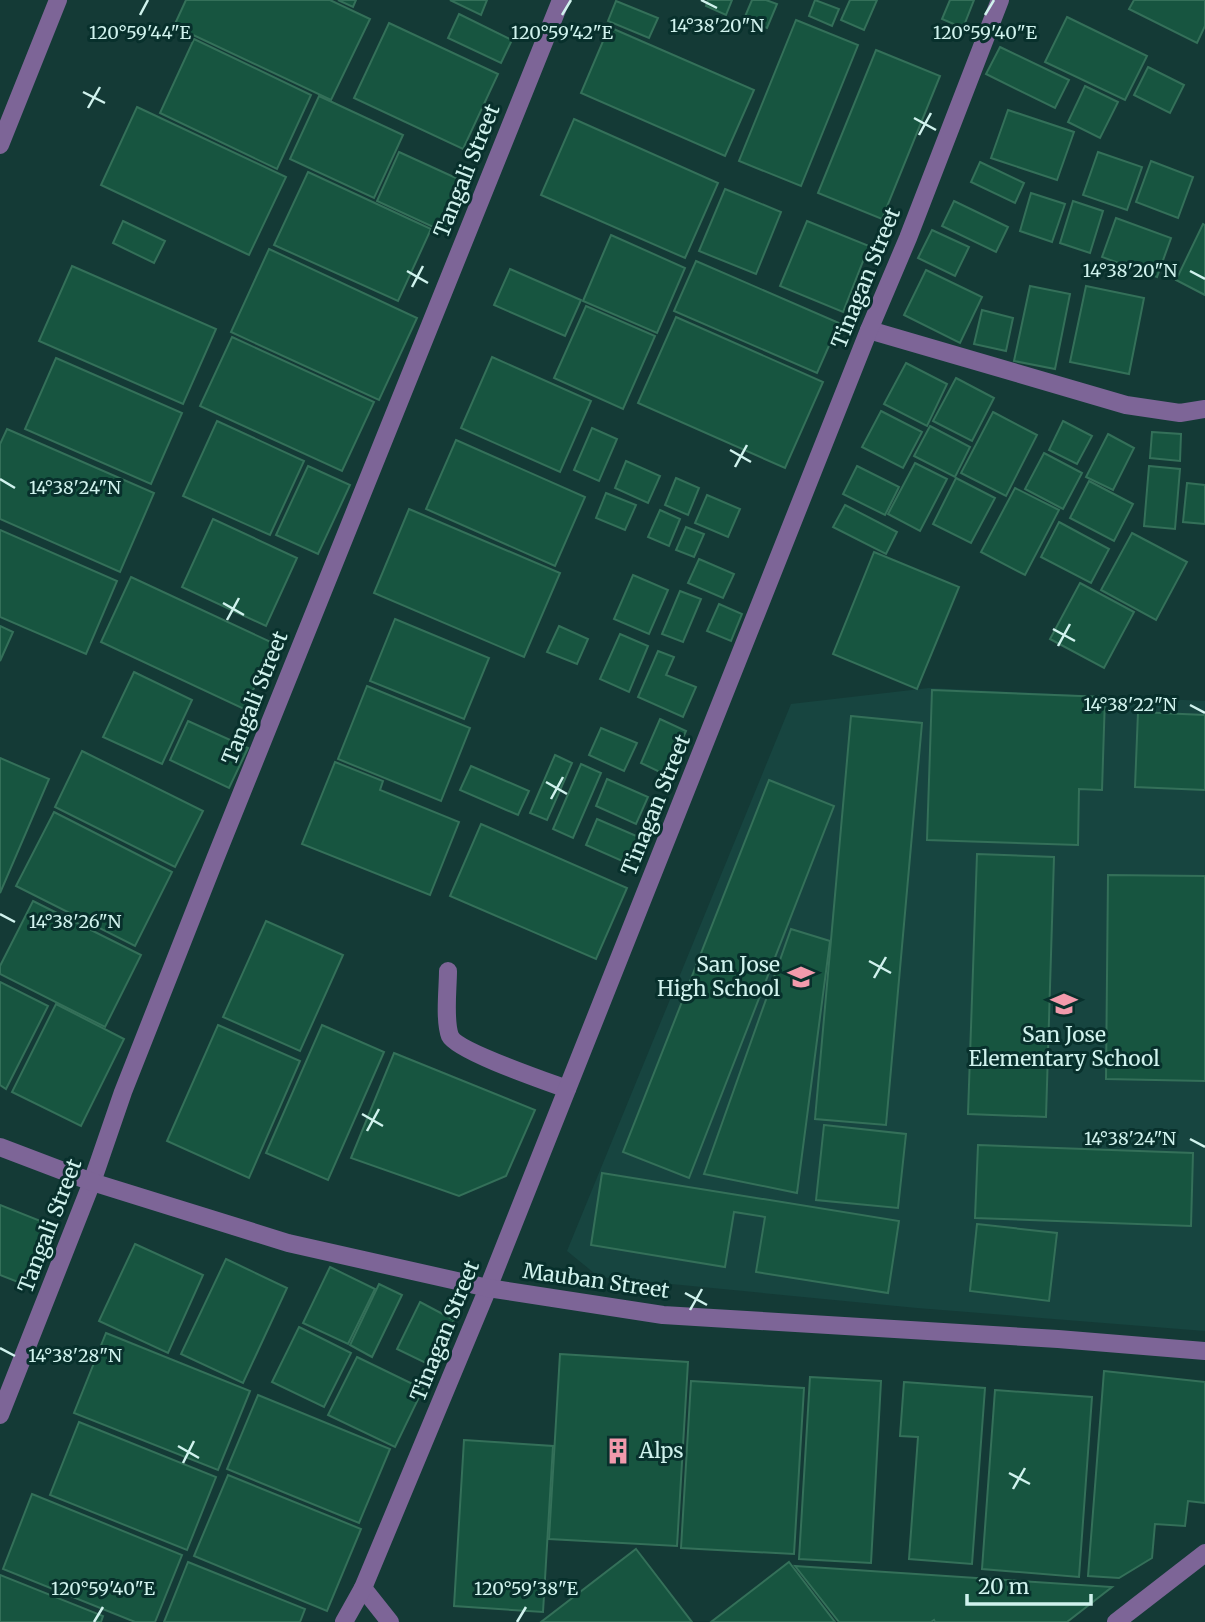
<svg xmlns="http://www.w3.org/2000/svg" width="1205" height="1622" viewBox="0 0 1205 1622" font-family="Merriweather,serif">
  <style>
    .built { fill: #174540 }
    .building { fill: #175540; stroke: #347059; stroke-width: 2 }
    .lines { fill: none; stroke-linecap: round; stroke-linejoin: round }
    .service { stroke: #7d6597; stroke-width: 18 }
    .minor { stroke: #7d6597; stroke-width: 18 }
    .tertiary { stroke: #7d6597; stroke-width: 18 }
    .ticks { fill: none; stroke: #d0f2ed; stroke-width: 2.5 }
    .labels { text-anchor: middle; stroke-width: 6; stroke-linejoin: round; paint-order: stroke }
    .street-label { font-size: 21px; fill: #d0f2ed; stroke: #08302c }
    .poi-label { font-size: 21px; fill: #d0f2ed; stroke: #08302c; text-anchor: end }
    .ticks-label { font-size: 18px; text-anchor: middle; fill: #d0f2ed; stroke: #08302c; stroke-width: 6; stroke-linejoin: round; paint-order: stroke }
  </style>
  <rect width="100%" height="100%" fill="#143a36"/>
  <!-- built -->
  <path class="built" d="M929 688 1205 701V1331L917 1308 599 1277 567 1251 791 704Z"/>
  <!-- building -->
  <g class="building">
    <path d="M186 0H330L370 19 331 100 174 26Z"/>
    <path d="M338 0H356L353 7Z"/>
    <path d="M450 0H487L481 15Z"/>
    <path d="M708 0H732L726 15 706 6Z"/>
    <path d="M752 0H766L777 4 767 28 744 19Z"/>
    <path d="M815 0 839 9 832 26 809 16Z"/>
    <path d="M850 0H877L864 30 841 20Z"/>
    <path d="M950 0H974L963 28 942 19Z"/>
    <path d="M1134 0H1205V26L1197 43 1129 9Z"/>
    <path d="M616 1 658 18 649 38 608 21Z"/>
    <path d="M459 14 512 40 501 63 448 38Z"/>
    <path d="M1067 17 1147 56 1125 100 1045 62Z"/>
    <path d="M796 20 858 45 801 186 739 161Z"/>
    <path d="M389 23 498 74 463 149 354 98Z"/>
    <path d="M609 27 754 90 725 156 581 93Z"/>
    <path d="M194 39 311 95 277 169 160 113Z"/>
    <path d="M1000 47 1069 80 1055 108 986 74Z"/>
    <path d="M876 50 940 76 882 219 818 193Z"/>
    <path d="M1148 67 1184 85 1170 113 1134 95Z"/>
    <path d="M1085 86 1118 102 1100 138 1068 122Z"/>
    <path d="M319 96 403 135 374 198 290 159Z"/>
    <path d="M137 107 286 177 249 255 101 185Z"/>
    <path d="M1008 110 1074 132 1057 180 991 158Z"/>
    <path d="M574 119 718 183 685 258 541 195Z"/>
    <path d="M399 152 467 183 444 232 377 201Z"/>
    <path d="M1098 152 1142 167 1127 210 1083 195Z"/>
    <path d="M1151 161 1193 177 1178 218 1136 202Z"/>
    <path d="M980 162 1024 183 1015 203 971 182Z"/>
    <path d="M308 172 431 229 398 301 274 245Z"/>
    <path d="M725 189 781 212 756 274 699 251Z"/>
    <path d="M1031 193 1065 204 1052 242 1020 231Z"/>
    <path d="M954 201 1008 227 996 252 942 226Z"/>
    <path d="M1073 201 1103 211 1090 253 1060 243Z"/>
    <path d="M1116 218 1171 238 1157 277 1102 257Z"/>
    <path d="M123 221 165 241 154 263 113 243Z"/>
    <path d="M807 221 869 246 843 312 780 286Z"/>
    <path d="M1203 224 1205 225V295L1176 280Z"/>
    <path d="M932 230 969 247 955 276 918 258Z"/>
    <path d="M611 235 685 268 657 333 583 301Z"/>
    <path d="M269 249 417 318 379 400 231 332Z"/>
    <path d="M696 261 839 323 817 373 674 311Z"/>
    <path d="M72 266 216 329 183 404 39 341Z"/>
    <path d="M510 269 581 300 565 336 494 305Z"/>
    <path d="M926 270 982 297 960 343 904 315Z"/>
    <path d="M1030 286 1070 294 1055 369 1014 361Z"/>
    <path d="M1086 286 1144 298 1129 374 1070 362Z"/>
    <path d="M586 306 655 336 623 409 554 378Z"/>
    <path d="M982 310 1013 318 1006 351 974 344Z"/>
    <path d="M676 317 823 382 785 468 638 403Z"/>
    <path d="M232 337 374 402 342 471 200 406Z"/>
    <path d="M492 357 591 401 560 472 461 428Z"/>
    <path d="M56 358 182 413 151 484 25 429Z"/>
    <path d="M906 363 947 384 927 426 884 404Z"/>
    <path d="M956 378 994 398 972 441 933 421Z"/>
    <path d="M881 411 922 432 903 468 862 447Z"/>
    <path d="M993 412 1037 435 1006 496 961 473Z"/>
    <path d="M217 421 304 461 270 535 183 496Z"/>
    <path d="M1063 421 1092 436 1077 464 1049 450Z"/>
    <path d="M930 426 970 447 955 477 914 456Z"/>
    <path d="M592 428 617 439 599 481 574 470Z"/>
    <path d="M7 429 154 493 120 572 0 519V444Z"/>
    <path d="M1152 432 1181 434 1180 461 1150 458Z"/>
    <path d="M1108 434 1134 448 1113 490 1086 477Z"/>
    <path d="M456 440 585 497 555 566 426 509Z"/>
    <path d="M1044 453 1082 473 1063 509 1025 489Z"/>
    <path d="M626 461 660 476 648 503 615 488Z"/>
    <path d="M915 463 947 479 920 531 888 514Z"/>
    <path d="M308 466 350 485 318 554 276 535Z"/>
    <path d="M857 466 899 487 885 515 843 494Z"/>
    <path d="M1149 466 1180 469 1175 529 1144 526Z"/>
    <path d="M676 478 699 488 688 515 665 505Z"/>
    <path d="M956 478 995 498 971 543 933 524Z"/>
    <path d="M1089 481 1133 504 1114 541 1070 518Z"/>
    <path d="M1187 483 1205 485V524L1183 522Z"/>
    <path d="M1015 488 1059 510 1025 575 981 552Z"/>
    <path d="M606 493 636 505 625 530 596 518Z"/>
    <path d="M707 495 740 509 728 537 695 523Z"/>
    <path d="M845 505 897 532 886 554 833 527Z"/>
    <path d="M409 509 560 573 524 657 374 593Z"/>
    <path d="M660 510 680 519 669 546 648 537Z"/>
    <path d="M213 519 297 558 266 626 182 587Z"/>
    <path d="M1059 522 1109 549 1091 583 1041 557Z"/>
    <path d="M686 527 704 534 694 557 676 550Z"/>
    <path d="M0 530 117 581 86 654 0 617Z"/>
    <path d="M1132 533 1187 562 1156 620 1101 590Z"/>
    <path d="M874 552 959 587 917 689 833 654Z"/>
    <path d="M699 559 734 574 723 598 688 583Z"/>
    <path d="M633 575 668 590 649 634 614 619Z"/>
    <path d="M131 577 275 644 244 709 101 642Z"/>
    <path d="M1080 583 1134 612 1104 668 1050 639Z"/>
    <path d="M680 591 701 599 683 642 662 634Z"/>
    <path d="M719 604 742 614 731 641 707 631Z"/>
    <path d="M395 619 489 658 464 719 370 681Z"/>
    <path d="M0 626 13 632 0 661Z"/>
    <path d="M559 626 588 639 577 664 547 652Z"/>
    <path d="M620 634 648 646 629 692 600 679Z"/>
    <path d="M658 651 674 657 666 675 696 687 683 717 638 697Z"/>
    <path d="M134 672 192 700 162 764 103 737Z"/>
    <path d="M367 686 470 728 441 801 338 759Z"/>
    <path d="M932 690 1105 697 1102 790 1079 789 1078 845 927 840Z"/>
    <path d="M1138 712 1205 715V790L1135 787Z"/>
    <path d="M851 716 922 723 886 1125 815 1119Z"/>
    <path d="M660 719 686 731 666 775 641 763Z"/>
    <path d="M188 721 248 748 229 788 170 760Z"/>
    <path d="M601 728 637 743 624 771 589 755Z"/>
    <path d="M82 751 203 811 175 867 55 807Z"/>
    <path d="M555 755 572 763 547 820 530 813Z"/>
    <path d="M0 758 49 779 0 893Z"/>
    <path d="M335 762 383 781 380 790 459 822 430 895 302 844Z"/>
    <path d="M581 764 601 773 573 838 553 829Z"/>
    <path d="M471 766 529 791 518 815 460 790Z"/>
    <path d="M607 779 648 797 636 824 596 806Z"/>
    <path d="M769 780 834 806 689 1178 623 1152Z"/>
    <path d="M54 812 172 872 135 946 16 886Z"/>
    <path d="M597 819 641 838 629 864 586 845Z"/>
    <path d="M481 824 627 888 596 959 450 896Z"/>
    <path d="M977 854 1054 857 1046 1117 968 1114Z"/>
    <path d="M1108 875 1205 876V1081L1106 1079Z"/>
    <path d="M33 901 141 955 105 1027 0 974V966Z"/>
    <path d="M266 921 343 955 300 1051 223 1017Z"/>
    <path d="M791 929 830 941 797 1193 704 1174Z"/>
    <path d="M0 982 48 1006 6 1089 0 1085Z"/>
    <path d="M56 1004 124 1039 81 1126 12 1092Z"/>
    <path d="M218 1025 300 1061 249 1178 167 1141Z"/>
    <path d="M322 1025 384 1052 328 1180 266 1153Z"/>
    <path d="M394 1053 535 1110 506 1176 459 1196 351 1158Z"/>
    <path d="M824 1125 906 1134 898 1208 816 1200Z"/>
    <path d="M978 1145 1193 1153 1191 1226 975 1218Z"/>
    <path d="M602 1173 899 1221 888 1293 756 1272 765 1217 734 1212 725 1267 591 1245Z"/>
    <path d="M0 1205 48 1224 23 1284 0 1275Z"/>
    <path d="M977 1224 1057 1233 1049 1301 970 1291Z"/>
    <path d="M135 1244 203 1275 168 1353 99 1321Z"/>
    <path d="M226 1259 287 1288 243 1383 181 1354Z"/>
    <path d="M330 1267 375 1289 348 1344 303 1323Z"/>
    <path d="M379 1284 402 1295 372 1357 350 1345Z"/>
    <path d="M420 1302 454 1320 432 1366 397 1349Z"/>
    <path d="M299 1327 351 1353 324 1407 272 1382Z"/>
    <path d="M106 1333 250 1391 218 1470 74 1413Z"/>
    <path d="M560 1354 688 1362 677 1546 549 1539Z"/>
    <path d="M357 1357 423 1389 395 1447 328 1415Z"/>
    <path d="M1104 1371 1205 1382V1503L1188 1501 1185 1526 1155 1524 1152 1558 1119 1578 1088 1576Z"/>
    <path d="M810 1377 881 1381 871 1563 799 1559Z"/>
    <path d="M691 1381 804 1388 794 1554 681 1548Z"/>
    <path d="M904 1382 985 1388 972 1564 909 1559 918 1437 900 1436Z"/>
    <path d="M995 1390 1092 1397 1079 1577 982 1569Z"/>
    <path d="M258 1395 390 1449 359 1523 227 1469Z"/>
    <path d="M79 1422 216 1477 187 1550 50 1495Z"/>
    <path d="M464 1440 553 1446 543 1612 454 1606Z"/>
    <path d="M228 1475 361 1529 327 1611 194 1556Z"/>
    <path d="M32 1494 182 1555 155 1622H135L3 1569Z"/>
    <path d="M636 1549 692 1622H541Z"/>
    <path d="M188 1562 305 1609 300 1622H164Z"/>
    <path d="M789 1562 835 1622H711Z"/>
    <path d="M795 1566 1112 1587 1067 1622H935L934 1620 931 1622H839Z"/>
    <path d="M0 1575 103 1616 101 1622H0Z"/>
  </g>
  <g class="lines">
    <!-- service -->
    <path class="service" d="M448 971C448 988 444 1020 450 1036 457 1051 548 1082 567 1089"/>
    <!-- minor -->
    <g class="minor">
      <path d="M869 330 1126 405 1180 413 1205 409"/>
      <path d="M0 1415 92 1182 123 1092 215 859 561 0"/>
      <path d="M363 1588 390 1622"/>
      <path d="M344 1622 363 1588 488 1288 869 330 908 238 1000 0"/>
      <path d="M1116 1622 1205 1553"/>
    </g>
    <!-- tertiary -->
    <g class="tertiary">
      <path d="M0 145 58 0"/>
      <path d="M0 1147 92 1182 288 1243 488 1288 663 1315 1058 1339 1205 1351"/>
    </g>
  </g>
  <!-- ticks -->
  <path class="ticks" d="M701 0 717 8M140 15 148 0M562 15 571 0M985 15 994 0M83 92 105 103M88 108 100 87M914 118 936 130M919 135 931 113M407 271 428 283M1190 271 1205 279M412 287 423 266M730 450 751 462M735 467 747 445M0 479 15 488M223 603 244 615M227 620 239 598M1053 629 1075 641M1058 646 1070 624M1190 705 1205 713M546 782 567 794M551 799 563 777M0 914 15 922M869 961 891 973M874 978 886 957M362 1114 383 1126M367 1131 379 1109M1190 1139 1205 1147M685 1293 707 1305M690 1310 702 1289M0 1348 15 1356M178 1446 199 1458M183 1463 194 1441M1009 1473 1030 1484M1013 1489 1025 1468M94 1622 103 1607M517 1622 526 1607"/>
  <!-- icons -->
  <defs>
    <g id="school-bare" transform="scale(2.1)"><path d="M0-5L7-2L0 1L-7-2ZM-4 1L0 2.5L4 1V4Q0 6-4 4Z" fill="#f29aac" stroke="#08302c" stroke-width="2.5" paint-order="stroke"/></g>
    <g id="building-bare" transform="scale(2.1)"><path d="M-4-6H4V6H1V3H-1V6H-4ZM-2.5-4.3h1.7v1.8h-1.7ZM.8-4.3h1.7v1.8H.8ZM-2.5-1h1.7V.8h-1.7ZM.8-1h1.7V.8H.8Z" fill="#f29aac" stroke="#08302c" stroke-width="2.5" paint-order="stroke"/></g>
  </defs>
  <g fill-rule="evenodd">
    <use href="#school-bare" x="801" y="977"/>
    <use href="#school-bare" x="1064" y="1004"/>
    <use href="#building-bare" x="618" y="1451"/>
  </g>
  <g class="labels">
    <!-- street labels -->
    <g class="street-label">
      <text transform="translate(467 171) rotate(-68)" y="7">Tangali Street</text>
      <text transform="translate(866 278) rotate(-68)" y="7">Tinagan Street</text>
      <text transform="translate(255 698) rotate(-68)" y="7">Tangali Street</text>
      <text transform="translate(656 805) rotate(-68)" y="7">Tinagan Street</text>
      <text transform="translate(50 1226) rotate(-69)" y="7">Tangali Street</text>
      <text transform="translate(596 1281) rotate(8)" y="7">Mauban Street</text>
      <text transform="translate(445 1331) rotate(-68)" y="7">Tinagan Street</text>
    </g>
    <!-- poi labels -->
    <g class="poi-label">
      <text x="780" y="972">San Jose<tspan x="780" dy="24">High School</tspan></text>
      <text x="1064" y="1042" text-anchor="middle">San Jose<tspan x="1064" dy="24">Elementary School</tspan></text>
      <text x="639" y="1458" text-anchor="start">Alps</text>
    </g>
  </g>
  <g class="ticks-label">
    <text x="717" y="32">14°38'20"N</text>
    <text x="140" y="39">120°59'44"E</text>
    <text x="562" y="39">120°59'42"E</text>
    <text x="985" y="39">120°59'40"E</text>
    <text x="1130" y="277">14°38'20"N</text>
    <text x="75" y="494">14°38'24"N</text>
    <text x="1130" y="711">14°38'22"N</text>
    <text x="75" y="928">14°38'26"N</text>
    <text x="1130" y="1145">14°38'24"N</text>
    <text x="75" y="1362">14°38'28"N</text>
    <text x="103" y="1595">120°59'40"E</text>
    <text x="526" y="1595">120°59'38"E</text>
  </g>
  <!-- scale -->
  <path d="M967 1594v10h124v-10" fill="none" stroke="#d0f2ed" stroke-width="3.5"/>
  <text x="978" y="1594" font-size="21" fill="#d0f2ed" stroke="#08302c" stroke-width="5" paint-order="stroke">20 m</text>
</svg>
